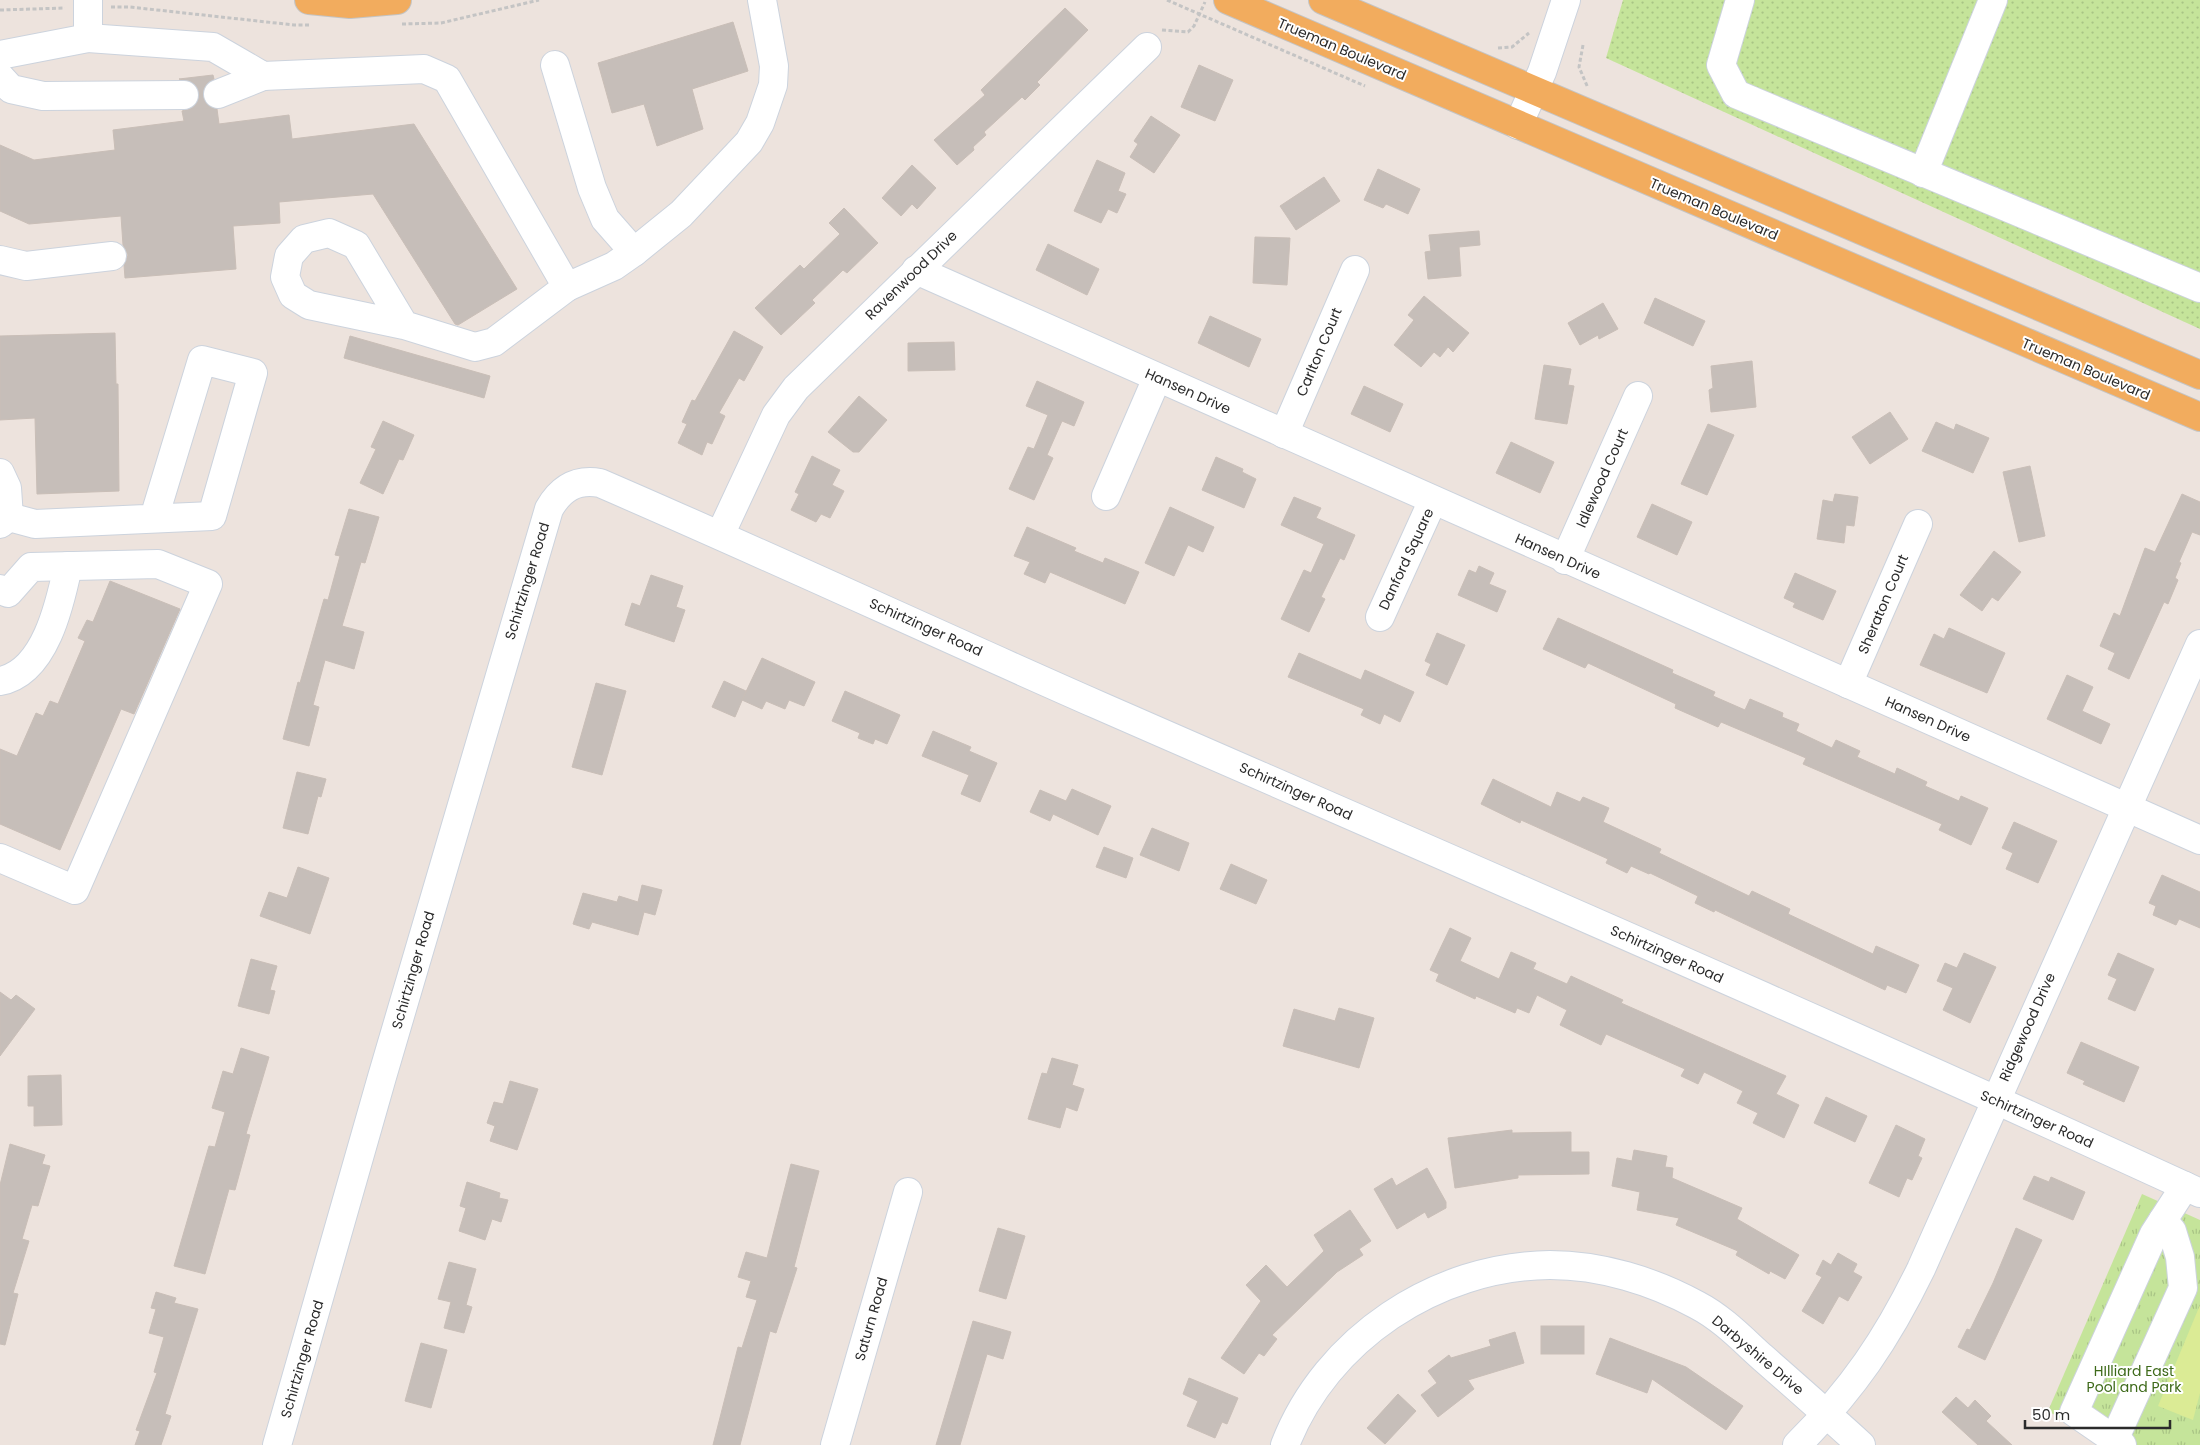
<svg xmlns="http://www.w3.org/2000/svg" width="2200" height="1445" viewBox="0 0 2200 1445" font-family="Poppins,sans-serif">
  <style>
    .grass { fill: url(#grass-dots) }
    .park { fill: url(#park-tufts) }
    .pitch { fill: #dbeb95 }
    .building { fill: #c6beb9; stroke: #c9beb7 }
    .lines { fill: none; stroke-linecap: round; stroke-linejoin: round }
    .minor-tunnel { stroke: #c6beb9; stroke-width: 28; stroke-dasharray: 28 14; stroke-linecap: butt }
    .minor-casing { stroke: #ccd3dd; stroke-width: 30 }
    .major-casing { stroke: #c4c4c4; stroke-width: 30 }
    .path { stroke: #c4c4c4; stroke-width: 3; stroke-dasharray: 4 2.5; stroke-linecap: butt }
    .minor { stroke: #fff; stroke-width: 28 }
    .major { stroke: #f2ac5e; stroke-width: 28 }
    .labels { text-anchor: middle; stroke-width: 4; stroke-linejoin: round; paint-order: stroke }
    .street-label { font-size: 14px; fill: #2b2b2b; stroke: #fff }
    .park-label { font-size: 14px; fill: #3e6a1a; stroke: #fff }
  </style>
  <defs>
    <pattern id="grass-dots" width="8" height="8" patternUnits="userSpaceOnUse" patternTransform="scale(1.25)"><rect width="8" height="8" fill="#c5e49a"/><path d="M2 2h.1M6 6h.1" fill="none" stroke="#a9c485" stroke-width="1.8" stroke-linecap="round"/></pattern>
    <pattern id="park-tufts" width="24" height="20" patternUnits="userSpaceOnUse" patternTransform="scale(1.25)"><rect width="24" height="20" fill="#c5e49a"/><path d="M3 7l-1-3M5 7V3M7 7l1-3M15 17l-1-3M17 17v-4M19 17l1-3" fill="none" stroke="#a9c485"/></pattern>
  </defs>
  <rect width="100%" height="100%" fill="#ede3dd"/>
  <!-- grass -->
  <path class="grass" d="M1623 0H2200V329L1606 58Z"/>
  <!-- park -->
  <path class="park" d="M2142 1194 2200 1220V1445H2106L2048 1411Z"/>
  <!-- pitch -->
  <path class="pitch" d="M2200 1305V1393L2193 1420 2158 1406Z"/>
  <!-- building -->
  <g class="building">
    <path d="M1065 8 1088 30 1037 82 1040 85 1025 100 1022 97 984 132 986 135 973 147 974 150 957 165 934 140 985 95 981 90Z"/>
    <path d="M733 22 748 71 692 89 703 129 657 146 644 104 612 113 598 63Z"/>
    <path d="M1199 65 1233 80 1215 121 1181 107Z"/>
    <path d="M213 75 214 79 206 84 203 92V99L208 106 217 109 219 124 289 115 292 139 414 124 517 289 458 325 455 324 373 194 279 202 280 223 233 226 236 269 125 278 124 265 128 255 123 245 121 216 29 224 0 211V145L34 160 115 150 113 130 184 121 182 111 192 108 198 102 200 94 197 87 192 82 179 79Z"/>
    <path d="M1151 116 1180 135 1154 173 1130 157 1138 144 1134 141Z"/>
    <path d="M1097 160 1125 173 1118 191 1126 194 1117 213 1108 209 1101 223 1074 211Z"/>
    <path d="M912 165 936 188 917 209 912 204 901 216 882 198Z"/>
    <path d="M1378 169 1420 189 1408 214 1386 204 1383 208 1364 200Z"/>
    <path d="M1324 177 1340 201 1296 230 1280 206Z"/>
    <path d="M844 208 878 243 847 273 843 270 812 300 815 303 781 335 755 308 800 265 804 269 840 234 829 223Z"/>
    <path d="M1479 231 1480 245 1459 247 1461 276 1428 279 1425 252 1431 251 1429 235Z"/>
    <path d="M1255 237 1290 238 1287 285 1253 283Z"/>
    <path d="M1048 244 1099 269 1087 295 1036 270Z"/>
    <path d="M1424 296 1469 333 1453 352 1448 347 1440 357 1434 352 1421 367 1394 345 1414 320 1408 315Z"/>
    <path d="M1655 298 1705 321 1693 346 1644 323Z"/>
    <path d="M1603 303 1618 329 1599 339 1598 335 1580 345 1568 323Z"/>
    <path d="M1210 316 1261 339 1249 367 1198 343Z"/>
    <path d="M734 331 763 347 744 381 739 378 719 413 725 416 712 444 707 442 702 455 678 443 687 424 682 422 692 400 695 401Z"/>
    <path d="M115 333 116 384H118L119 491 37 494 35 418 0 420V336Z"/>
    <path d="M350 336 490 376 484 398 344 358Z"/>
    <path d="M954 342 955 370 908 371V343Z"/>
    <path d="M1752 361 1756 407 1711 412 1709 390 1713 388 1711 366Z"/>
    <path d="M1544 365 1571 369 1568 385 1574 386 1567 424 1535 419Z"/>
    <path d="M1037 381 1084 402 1074 426 1062 421 1047 455 1053 458 1034 500 1009 489 1028 447 1034 449 1048 415 1026 406Z"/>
    <path d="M1364 386 1403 404 1390 432 1351 414Z"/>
    <path d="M859 396 887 420 859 452H853L828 432Z"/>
    <path d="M1890 412 1908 439 1870 464 1852 437Z"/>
    <path d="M383 421 414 435 403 460 399 459 383 494 360 483 376 449 371 447Z"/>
    <path d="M1936 422 1954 430 1956 424 1989 438 1973 473 1922 451Z"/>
    <path d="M1708 424 1734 435 1707 495 1681 484Z"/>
    <path d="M1511 442 1554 462 1540 493 1496 473Z"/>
    <path d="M812 456 840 470 832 485 844 491 830 518 821 514 816 522 791 510 799 494 795 492Z"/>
    <path d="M1216 457 1243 469 1242 472 1256 479 1244 508 1202 490Z"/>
    <path d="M2030 466 2045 536 2019 542 2003 472Z"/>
    <path d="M1835 494 1858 497 1854 526 1846 525 1844 543 1817 539 1823 500 1833 502Z"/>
    <path d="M2182 494 2200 502V535L2192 532 2179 562 2181 563 2175 578 2178 580 2168 604 2164 602 2129 679 2108 669 2115 653 2100 646 2114 613 2120 616 2145 548 2155 552Z"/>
    <path d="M1294 497 1321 508 1316 518 1355 535 1344 560 1340 558 1321 597 1325 599 1309 632 1281 619 1304 570 1311 573 1324 544 1281 525Z"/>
    <path d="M1652 504 1692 522 1677 555 1637 537Z"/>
    <path d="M1170 507 1214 527 1203 552 1188 545 1174 576 1145 563Z"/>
    <path d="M349 509 379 517 365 563 361 562 342 626 364 632 354 669 325 660 313 705 319 707 309 746 283 739 298 682 300 683 324 599 328 600 340 556 335 555Z"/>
    <path d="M1027 527 1076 548 1074 551 1103 563 1105 558 1139 572 1125 604 1050 572 1045 583 1024 574 1030 562 1014 556Z"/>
    <path d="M1994 551 2021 572 1998 601 1992 597 1982 611 1960 595Z"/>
    <path d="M1479 566 1494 573 1489 584 1506 591 1497 612 1458 595 1469 570 1476 573Z"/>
    <path d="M1795 573 1836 591 1823 620 1793 607 1795 603 1784 598Z"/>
    <path d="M651 575 683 586 676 607 685 610 674 642 625 625 632 603 640 606Z"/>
    <path d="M110 581 180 609 134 714 121 709 60 850 0 824V749L17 756 36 713 43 716 50 701 58 704 85 641 78 638 87 620 93 622Z"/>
    <path d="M1558 618 1673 670 1672 673 1715 692 1713 696 1745 710 1750 699 1783 713 1782 717 1799 724 1796 731 1832 748 1836 740 1860 751 1857 757 1895 774 1897 768 1927 782 1925 786 1959 801 1961 796 1988 808 1971 845 1939 830 1942 824 1803 764 1806 758 1721 722 1718 727 1675 708 1676 704 1588 663 1585 668 1543 649Z"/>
    <path d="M1949 628 2005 653 1987 693 1920 665 1934 634 1944 639Z"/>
    <path d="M1437 633 1465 645 1447 685 1426 675 1431 664 1425 661Z"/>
    <path d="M1299 653 1361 680 1365 670 1414 692 1400 722 1384 714 1380 724 1361 715 1364 709 1288 677Z"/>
    <path d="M762 658 815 682 804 706 789 700 785 709 766 701 762 709 742 700Z"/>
    <path d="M2067 675 2093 687 2082 711 2110 724 2101 744 2047 719Z"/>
    <path d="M724 681 746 691 735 717 712 707Z"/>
    <path d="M596 683 626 691 602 775 572 767Z"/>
    <path d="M845 691 900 715 887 744 875 739 873 744 858 738 860 733 832 721Z"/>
    <path d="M933 731 971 747 969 751 997 763 980 802 961 794 969 775 922 756Z"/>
    <path d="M297 772 326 779 321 797 318 796 308 834 283 828Z"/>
    <path d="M1493 779 1551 807 1557 792 1580 802 1583 797 1609 808 1603 822 1661 849 1659 853 1749 896 1752 891 1790 909 1788 914 1873 954 1876 946 1919 965 1906 993 1887 985 1885 990 1715 910 1714 912 1695 903 1698 896 1650 873 1649 874 1631 866 1627 873 1606 863 1608 859 1521 820 1520 823 1481 804Z"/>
    <path d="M1072 789 1111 806 1098 835 1053 814 1050 821 1030 812 1040 790 1066 801Z"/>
    <path d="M2014 822 2057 841 2038 883 2006 869 2013 853 2002 848Z"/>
    <path d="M1152 828 1189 843 1179 871 1140 855Z"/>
    <path d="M1104 847 1133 858 1126 878 1096 867Z"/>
    <path d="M1231 864 1267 880 1256 904 1220 889Z"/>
    <path d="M298 867 329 878 310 934 260 916 269 892 287 898Z"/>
    <path d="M2162 875 2200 892V928L2179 919 2176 925 2153 915 2156 906 2149 903Z"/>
    <path d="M642 885 662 890 655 915 644 912 638 935 592 922 589 929 573 924 583 893 617 902 619 896 638 902Z"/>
    <path d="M1450 928 1471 938 1460 961 1499 979 1511 952 1536 963 1533 969 1567 984 1571 976 1623 1000 1621 1003 1786 1076 1776 1094 1799 1105 1784 1138 1753 1123 1758 1113 1737 1103 1743 1091 1704 1072 1698 1084 1681 1076 1685 1069 1606 1034 1601 1045 1560 1025 1567 1010 1537 995 1529 1013 1517 1008 1515 1013 1476 996 1475 999 1436 981 1439 974 1430 970Z"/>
    <path d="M1964 953 1996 967 1970 1023 1943 1010 1953 988 1937 981 1945 963 1957 968Z"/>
    <path d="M2118 953 2154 969 2135 1011 2108 999 2117 979 2108 975Z"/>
    <path d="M251 959 277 966 270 990 275 991 269 1014 238 1006Z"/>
    <path d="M0 992 11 1000 16 995 35 1009 0 1056Z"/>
    <path d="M1339 1008 1374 1018 1359 1068 1283 1046 1294 1009 1335 1021Z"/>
    <path d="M2081 1042 2139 1067 2124 1102 2083 1084 2085 1081 2067 1073Z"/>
    <path d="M241 1048 269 1057 246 1134 250 1135 235 1190 229 1189 205 1274 174 1266 209 1146 215 1147 225 1112 212 1108 223 1071 233 1074Z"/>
    <path d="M1052 1058 1078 1065 1072 1085 1084 1089 1077 1111 1066 1107 1060 1128 1028 1119 1042 1073 1047 1074Z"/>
    <path d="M61 1075 62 1125 34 1126V1106H28V1076Z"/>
    <path d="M510 1081 538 1089 517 1150 490 1141 495 1126 487 1123 494 1102 503 1104Z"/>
    <path d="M1826 1097 1867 1116 1855 1142 1814 1123Z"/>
    <path d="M1896 1125 1925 1139 1918 1156 1922 1158 1912 1180 1907 1178 1899 1197 1869 1183Z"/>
    <path d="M1512 1130V1133L1571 1132V1152H1589V1174L1518 1175V1178L1455 1188 1448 1138Z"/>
    <path d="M10 1144 45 1155 42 1164 50 1166 38 1206 32 1205 22 1239 29 1241 13 1293 18 1294 5 1345 0 1344V1185Z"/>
    <path d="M1634 1150 1667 1156 1665 1167 1673 1168 1672 1178 1742 1208 1737 1219 1799 1255 1785 1279 1770 1271 1769 1274 1736 1255 1738 1251 1676 1225 1679 1218 1637 1210 1640 1192 1612 1186 1617 1158 1632 1161Z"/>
    <path d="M791 1164 819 1171 794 1267 797 1268 776 1333 770 1331 740 1445H713L738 1347 742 1348 757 1300 746 1297 751 1281 738 1277 746 1252 767 1258Z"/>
    <path d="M1427 1168 1446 1202V1208L1428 1218 1425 1212 1397 1229 1374 1189 1392 1178 1396 1186Z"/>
    <path d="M2034 1176 2049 1182 2051 1177 2085 1192 2073 1220 2023 1199Z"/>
    <path d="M467 1182 500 1193 499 1198 508 1200 501 1222 492 1219 485 1240 459 1231 466 1208 460 1206Z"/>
    <path d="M1350 1210 1371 1241 1359 1249 1363 1255 1337 1272 1272 1335 1277 1339 1264 1356 1259 1353 1244 1374 1221 1358 1261 1301 1246 1285 1266 1265 1287 1287 1324 1251 1314 1235Z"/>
    <path d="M998 1228 1025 1236 1006 1299 979 1291Z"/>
    <path d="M2016 1228 2042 1240 1985 1360 1958 1347 1967 1329 1970 1330 1993 1283Z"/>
    <path d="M1838 1253 1857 1264 1853 1272 1862 1277 1848 1301 1839 1296 1823 1324 1802 1311 1822 1277 1816 1274 1823 1260 1831 1265Z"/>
    <path d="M449 1262 476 1269 466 1305 472 1307 464 1333 444 1328 451 1302 438 1299Z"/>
    <path d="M156 1292 176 1298 174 1303 198 1309 165 1414 171 1416 161 1445H135L140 1431 136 1430 157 1373 154 1372 164 1337 149 1333 156 1309 151 1308Z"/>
    <path d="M973 1321 1011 1332 1003 1359 987 1354 960 1445H936Z"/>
    <rect x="1541" y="1326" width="43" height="28"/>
    <path d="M1515 1332 1524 1363 1468 1380 1474 1389 1438 1417 1421 1395 1437 1383 1428 1371 1449 1355 1451 1358 1491 1346 1489 1340Z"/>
    <path d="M1610 1338 1686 1367 1743 1406 1726 1430 1652 1379 1647 1393 1596 1374Z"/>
    <path d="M421 1343 447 1350 431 1408 405 1401Z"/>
    <path d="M1189 1378 1238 1398 1227 1424 1222 1422 1215 1438 1187 1426 1198 1401 1183 1394Z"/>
    <path d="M1398 1394 1416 1411 1385 1444 1367 1428Z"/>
    <path d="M1956 1397 1968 1408 1975 1400 1991 1416 1986 1421 2012 1445H1978L1942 1412Z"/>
  </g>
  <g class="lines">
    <!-- minor-tunnel -->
    <path class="minor-tunnel" d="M184 95 218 94"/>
    <!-- minor casing -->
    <g class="minor-casing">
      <g id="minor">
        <path d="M1740 0 1721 65 1736 94 2200 288"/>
        <path d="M88 38 213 47 263 76 424 69 447 79 567 287 614 266 634 252 681 214 749 142 760 123 773 85 774 66 762 0"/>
        <path d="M0 55 88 38V0"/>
        <path d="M555 65 592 188 605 219 634 252"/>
        <path d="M0 77 11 89 43 96 184 95"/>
        <path d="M218 94 263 76"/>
        <path d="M1518 125 1542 72 1566 0"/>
        <path d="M1923 173 1993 0"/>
        <path d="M0 260 26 266 112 256"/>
        <path d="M916 270 2200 840"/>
        <path d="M404 325 356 245 329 233 304 239 289 256 285 277 293 295 309 305 404 325 475 347 494 342 567 287"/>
        <path d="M1284 434 1355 270"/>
        <path d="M0 473 7 488 9 517 0 524"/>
        <path d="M1106 496 1157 378"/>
        <path d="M9 517 35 524 212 516 253 373 202 360 154 518"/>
        <path d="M720 535 776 415 796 388 1147 47"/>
        <path d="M1565 560 1638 396"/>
        <path d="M0 589 8 593 31 567 158 564 208 584 75 890 0 858"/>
        <path d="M1380 617 1433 500"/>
        <path d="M0 681C45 673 60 604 68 566"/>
        <path d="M1848 684 1918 524"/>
        <path d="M2114 1440 2183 1288 2180 1257 2172 1231 2163 1220"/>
        <path d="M277 1445 382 1077 549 509C561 488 576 479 600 483 767 555 932 632 1098 705 1466 866 1835 1025 2200 1193"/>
        <path d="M835 1445 908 1192"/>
        <path d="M1285 1445C1326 1339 1436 1266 1550 1265 1601 1265 1653 1281 1697 1305 1722 1318 1742 1339 1762 1357 1795 1386 1828 1415 1861 1445"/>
        <path d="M1797 1445C1853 1389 1887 1339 1921 1269L2200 644"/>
        <path d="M2122 1445 2074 1412 2154 1234 2185 1186"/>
      </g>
    </g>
    <!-- major casing -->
    <g class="major-casing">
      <g id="major">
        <path d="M309 0 350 4 397 0"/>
        <path d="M1228 0 2200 417"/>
        <path d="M1323 0 2200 375"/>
      </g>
    </g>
    <!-- path -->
    <g class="path">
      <path d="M1167 0 1365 86"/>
      <path d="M111 7H130L294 25H309"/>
      <path d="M0 10 65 8"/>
      <path d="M402 24 441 23 539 0"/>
      <path d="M1162 30 1188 32 1194 26 1205 2"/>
      <path d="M1583 45 1579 67 1588 88"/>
      <path d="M1498 48 1512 47 1529 33"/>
    </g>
    <!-- minor -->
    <use href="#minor" class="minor"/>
    <!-- major -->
    <use href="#major" class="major"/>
  </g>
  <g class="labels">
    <!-- street labels -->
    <g class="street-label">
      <text transform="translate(1342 49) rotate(23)" y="5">Trueman Boulevard</text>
      <text transform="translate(1714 209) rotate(23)" y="5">Trueman Boulevard</text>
      <text transform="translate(911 275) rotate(-44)" y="5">Ravenwood Drive</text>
      <text transform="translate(1319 352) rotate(-67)" y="5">Carlton Court</text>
      <text transform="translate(2086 369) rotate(23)" y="5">Trueman Boulevard</text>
      <text transform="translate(1188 391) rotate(24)" y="5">Hansen Drive</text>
      <text transform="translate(1602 478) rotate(-66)" y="5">Idlewood Court</text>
      <text transform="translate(1558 556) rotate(24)" y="5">Hansen Drive</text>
      <text transform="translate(1406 559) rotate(-65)" y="5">Danford Square</text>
      <text transform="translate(527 581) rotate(-73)" y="5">Schirtzinger Road</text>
      <text transform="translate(1883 604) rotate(-67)" y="5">Sheraton Court</text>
      <text transform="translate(926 627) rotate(24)" y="5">Schirtzinger Road</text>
      <text transform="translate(1928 719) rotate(24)" y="5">Hansen Drive</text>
      <text transform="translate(1296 791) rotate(24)" y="5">Schirtzinger Road</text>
      <text transform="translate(1667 954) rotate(24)" y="5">Schirtzinger Road</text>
      <text transform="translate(413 970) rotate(-74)" y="5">Schirtzinger Road</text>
      <text transform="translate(2027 1027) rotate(-66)" y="5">Ridgewood Drive</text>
      <text transform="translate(2037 1119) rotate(24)" y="5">Schirtzinger Road</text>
      <text transform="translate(871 1319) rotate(-74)" y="5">Saturn Road</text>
      <text transform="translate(1758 1355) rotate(40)" y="5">Darbyshire Drive</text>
      <text transform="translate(302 1359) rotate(-74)" y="5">Schirtzinger Road</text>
    </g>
    <!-- park labels -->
    <g class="park-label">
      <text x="2134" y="1376">HIlliard East<tspan x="2134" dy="16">Pool and Park</tspan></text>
    </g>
  </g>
  <!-- scale -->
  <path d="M2025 1420v8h145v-8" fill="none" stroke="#2b2b2b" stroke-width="2.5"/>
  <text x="2032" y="1420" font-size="15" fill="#2b2b2b" stroke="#ffffff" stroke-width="4" paint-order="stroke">50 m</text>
</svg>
